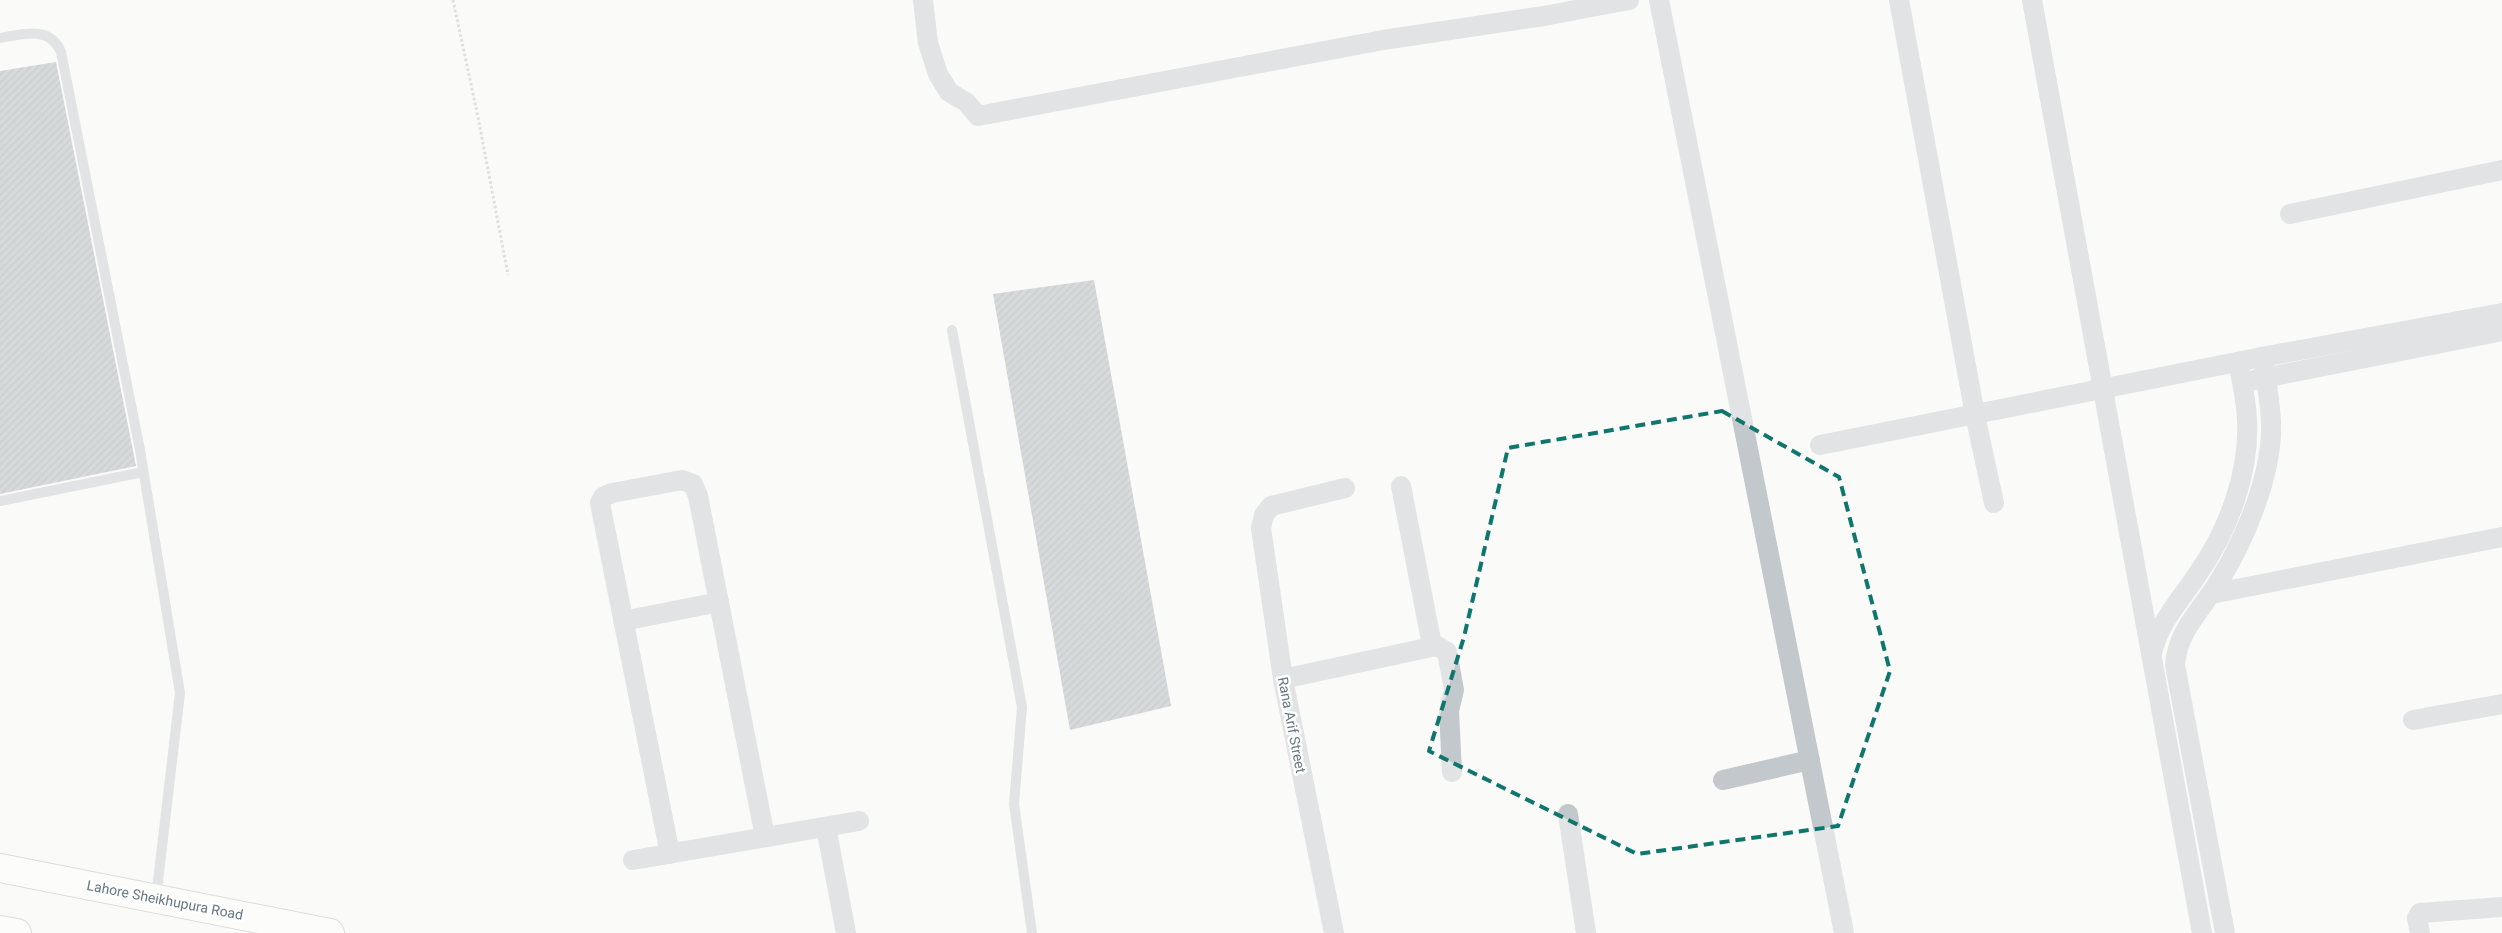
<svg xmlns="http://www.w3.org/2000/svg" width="2502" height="933" viewBox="0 0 2502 933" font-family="Roboto,sans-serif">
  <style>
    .building { fill: url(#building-hatch) }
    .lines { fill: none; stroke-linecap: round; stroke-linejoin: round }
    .highway-casing { stroke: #b4b9bd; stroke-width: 30 }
    .path { stroke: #bbbfc2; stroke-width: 3; stroke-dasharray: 2.5 2.5; stroke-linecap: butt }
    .lane { stroke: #c3c8cc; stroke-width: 10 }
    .street { stroke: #c3c8cc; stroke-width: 20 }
    .highway { stroke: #fff; stroke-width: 28 }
    .marked { fill: none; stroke: #0f766e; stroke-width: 4; stroke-dasharray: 10 6; stroke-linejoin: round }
    .labels { text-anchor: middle; stroke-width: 5; stroke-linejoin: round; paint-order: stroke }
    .street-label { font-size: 14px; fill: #657683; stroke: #fff }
  </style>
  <defs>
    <pattern id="building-hatch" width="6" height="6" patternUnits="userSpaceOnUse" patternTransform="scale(1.25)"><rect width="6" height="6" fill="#aab3b9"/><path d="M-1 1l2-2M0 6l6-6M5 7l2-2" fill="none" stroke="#8e969c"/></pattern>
  </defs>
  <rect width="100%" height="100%" fill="#fafaf8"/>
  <!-- building -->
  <g class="building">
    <path d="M56 62 136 466 0 494V71Z"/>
    <path d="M1094 280 1171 706 1070 730 993 294Z"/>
  </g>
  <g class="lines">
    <!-- highway casing -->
    <g class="highway-casing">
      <g id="highway">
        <path d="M0 868 330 933"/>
        <path d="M0 930 17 933"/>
      </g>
    </g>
    <!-- path -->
    <path class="path" d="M453 0 478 117 508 275"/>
    <!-- lane -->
    <g class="lane">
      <path d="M0 38C22 34 50 25 61 52L140 450 180 693 156 898"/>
      <path d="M952 330 1022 707 1014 804 1032 933"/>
      <path d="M0 501 143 472"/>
    </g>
    <!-- street -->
    <g class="street">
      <path d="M923 0 928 43 938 74 949 92 966 102 978 116 1383 40 1544 16 1629 0"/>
      <path d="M1659 0 1844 933"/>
      <path d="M1899 0 1975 415 1994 503"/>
      <path d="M2032 0 2202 933"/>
      <path d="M2290 214 2502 170"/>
      <path d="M2254 380 2502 331"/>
      <path d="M1820 445 2262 357 2502 313"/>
      <path d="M1401 486 1431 640 1434 644 1447 652 1454 690 1449 711 1452 772"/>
      <path d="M2211 594 2502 537"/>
      <path d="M623 621 719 602"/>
      <path d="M2152 653C2160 620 2181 600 2199 572 2229 529 2250 471 2247 419 2246 400 2242 381 2238 362"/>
      <path d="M1283 679 1436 646"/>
      <path d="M2413 720 2502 704"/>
      <path d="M1723 780 1810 760"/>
      <path d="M1568 814 1586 933"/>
      <path d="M826 827 846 933"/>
      <path d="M670 854 600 503 603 497 612 493 682 480 693 484 698 496 765 837"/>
      <path d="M633 860 859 821"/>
      <path d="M1334 933 1283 679 1261 528 1264 515 1271 506 1345 488"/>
      <path d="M2225 933 2175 665C2177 632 2201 610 2218 583 2245 540 2273 473 2271 422 2270 400 2266 378 2262 357"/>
      <path d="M2420 933 2417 918 2420 913 2502 907"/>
    </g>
    <!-- highway -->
    <use href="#highway" class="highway"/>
  </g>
  <!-- marked area -->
  <path d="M0 0H2502V933H0ZM1722 411 1839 477 1890 671 1838 826 1637 854 1429 751 1464 637 1508 448Z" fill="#fafaf8" fill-opacity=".55" fill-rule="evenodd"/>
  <path class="marked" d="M1722 411 1839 477 1890 671 1838 826 1637 854 1429 751 1464 637 1508 448Z"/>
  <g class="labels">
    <!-- street labels -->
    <g class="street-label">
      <text transform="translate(1292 725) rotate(79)" y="5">Rana Arif Street</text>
      <text transform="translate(165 900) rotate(11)" y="5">Lahore Sheikhupura Road</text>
    </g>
  </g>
</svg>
